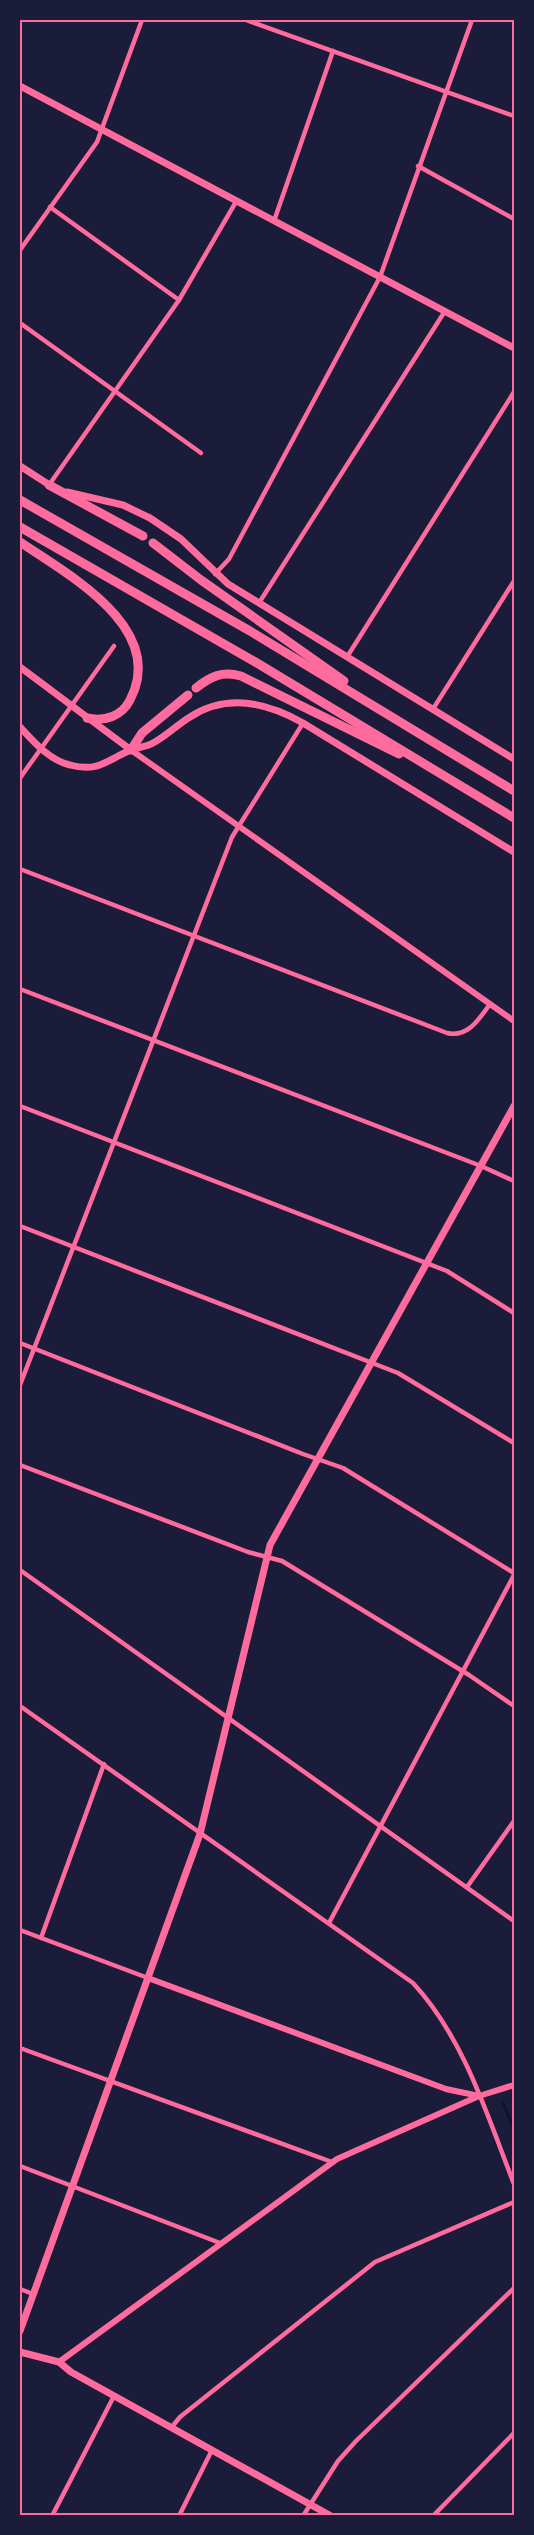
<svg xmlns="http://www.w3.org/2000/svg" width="534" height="2535" viewBox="0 0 534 2535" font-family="'Playfair Display',serif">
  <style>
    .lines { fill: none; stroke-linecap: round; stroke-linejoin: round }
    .stream { stroke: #12122b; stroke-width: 3 }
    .minor { stroke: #ff6b9d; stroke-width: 4.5 }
    .tertiary { stroke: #ff6b9d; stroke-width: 6 }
    .secondary { stroke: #ff6b9d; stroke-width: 7 }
    .motorway { stroke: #ff6b9d; stroke-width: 9 }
    .neatline { fill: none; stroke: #ff6b9d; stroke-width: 2 }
  </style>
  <rect width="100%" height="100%" fill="#1b1b3a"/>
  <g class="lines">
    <!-- stream -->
    <path class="stream" d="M503 2103 514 2129"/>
    <!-- minor -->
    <g class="minor">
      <path d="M246 20 514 116"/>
      <path d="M418 166 514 219"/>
      <path d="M50 207 179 300"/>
      <path d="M274 221 333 51"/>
      <path d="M20 250 97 142 142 20"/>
      <path d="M20 323 201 453"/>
      <path d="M49 485 179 300 237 200"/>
      <path d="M215 574 229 559 380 277 472 20"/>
      <path d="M259 603 445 311"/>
      <path d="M347 657 514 392"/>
      <path d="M433 709 514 581"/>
      <path d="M20 778 114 646"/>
      <path d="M20 869 447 1033C468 1038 479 1019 490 1004"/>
      <path d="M20 989 481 1166 514 1181"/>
      <path d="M20 1106 447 1271 514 1313"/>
      <path d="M20 1226 398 1373 514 1443"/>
      <path d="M20 1343 303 1454 343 1468 514 1573"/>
      <path d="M20 1385 232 837 303 723"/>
      <path d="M20 1465 248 1552 282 1561 469 1675 514 1706"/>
      <path d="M20 1570 514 1921"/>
      <path d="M20 1706 413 1983C464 2038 487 2115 514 2184"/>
      <path d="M467 1887 514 1821"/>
      <path d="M329 1923 514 1575"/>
      <path d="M20 1930 148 1978"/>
      <path d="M41 1938 104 1764"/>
      <path d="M20 2048 332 2162"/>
      <path d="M20 2166 220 2243"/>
      <path d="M20 2289 33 2294"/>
      <path d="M171 2428 180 2417 375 2262 514 2202"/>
      <path d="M52 2516 114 2396"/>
      <path d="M179 2516 212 2450"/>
      <path d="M303 2516 338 2461 356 2441 514 2288"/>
      <path d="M433 2516 514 2433"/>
    </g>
    <!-- tertiary -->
    <g class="tertiary">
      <path d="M131 750 514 1021"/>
      <path d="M148 1978 446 2089 479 2096"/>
      <path d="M59 2362 337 2159 479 2096 514 2085"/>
    </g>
    <!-- secondary -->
    <g class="secondary">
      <path d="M20 86 514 348"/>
      <path d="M20 466 51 486"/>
      <path d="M67 492 123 505 150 518 181 539 228 584 514 759"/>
      <path d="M20 667 131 750"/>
      <path d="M20 727C34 742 49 760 70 765 99 773 108 759 131 750 138 747 146 747 153 743 166 736 177 725 190 717 227 693 268 703 303 723L514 852"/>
      <path d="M20 2331 200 1834 270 1545 514 1106"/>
      <path d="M20 2352 59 2362 71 2372 331 2516"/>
    </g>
    <!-- motorway -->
    <g class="motorway">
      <path d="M49 485 143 536"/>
      <path d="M20 500 250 631 514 791"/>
      <path d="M20 527 257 663 514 818"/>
      <path d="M20 542C67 574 168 628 130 700 122 716 105 722 87 718"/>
      <path d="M153 543 201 580 344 681"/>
      <path d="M196 688C211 676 222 671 241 676L399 754"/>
      <path d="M131 750 142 733 188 695"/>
    </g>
  </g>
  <!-- border -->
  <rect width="534" height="2535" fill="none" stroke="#1b1b3a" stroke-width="42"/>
  <rect x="21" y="21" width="492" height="2493" class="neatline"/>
</svg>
